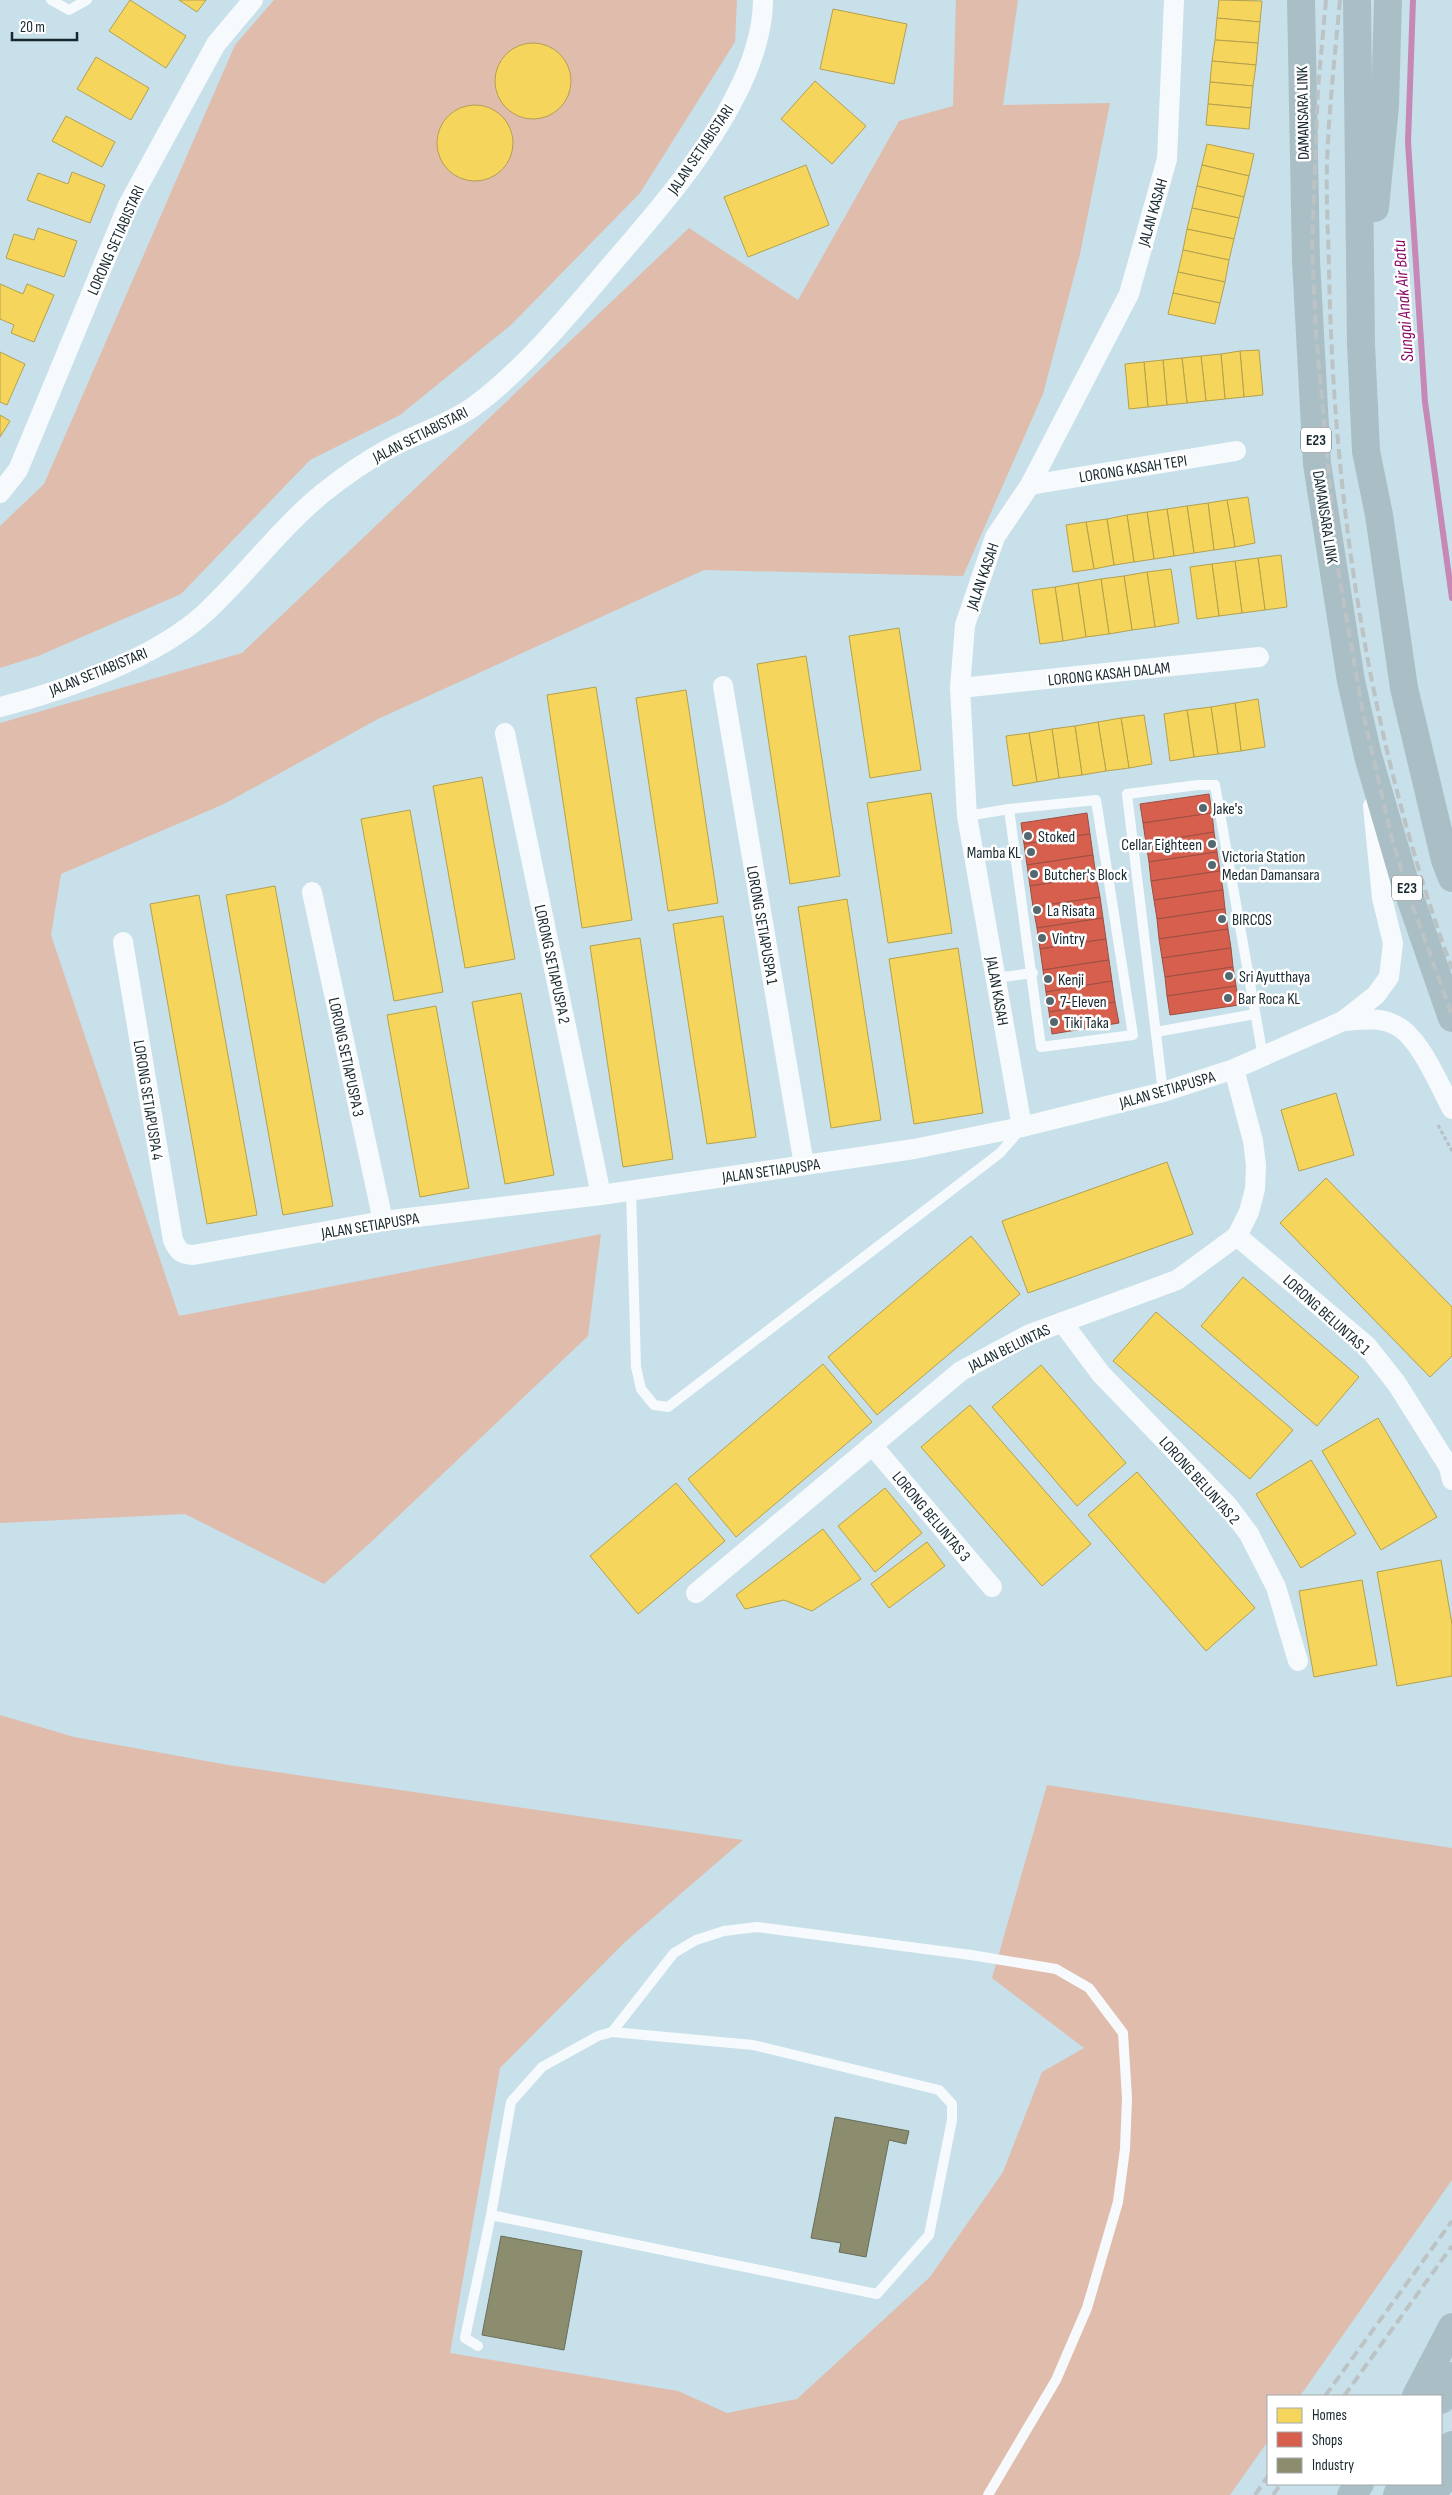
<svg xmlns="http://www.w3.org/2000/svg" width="1452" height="2495" viewBox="0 0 1452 2495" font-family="'Sofia Sans Condensed',sans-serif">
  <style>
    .green { fill: #e0bcac }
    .homes { fill: #f6d55c; stroke: #b3a14e }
    .shops { fill: #d6604d; stroke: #9d4f44 }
    .industry { fill: #8c8c6e; stroke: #696e5b }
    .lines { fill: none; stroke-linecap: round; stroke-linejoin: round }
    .stream { stroke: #c688b7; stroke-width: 6 }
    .path { stroke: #b8c0c5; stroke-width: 3; stroke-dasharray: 4 2.5; stroke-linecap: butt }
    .lane { stroke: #f7fafc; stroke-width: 10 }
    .street { stroke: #f7fafc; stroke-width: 20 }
    .highway { stroke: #aabfc5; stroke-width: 28 }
    .rail { stroke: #bcc3c5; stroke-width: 4; stroke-dasharray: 10 5; stroke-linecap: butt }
    .poi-dot { fill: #556870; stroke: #fff; stroke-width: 2 }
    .labels { text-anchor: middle; stroke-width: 5; stroke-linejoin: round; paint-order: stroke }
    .shield { fill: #fff; stroke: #5d686d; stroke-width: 1 }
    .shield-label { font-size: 15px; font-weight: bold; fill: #17282f }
    .street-label { font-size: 16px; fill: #17282f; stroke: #fff }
    .poi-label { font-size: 16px; fill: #17282f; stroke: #fff; text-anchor: start }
    .water-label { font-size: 18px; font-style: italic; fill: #8a0c68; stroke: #fff }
  </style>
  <rect width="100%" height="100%" fill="#c7e0e9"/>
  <!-- green -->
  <g class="green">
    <path d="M274 0H737L735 42 640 193 512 324 400 415 310 460 181 594 38 656 0 668V526L44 484 235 45Z"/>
    <path d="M956 0H1018L1003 105 1110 103 1080 254 1043 394 963 576 704 570 378 719 224 804 61 874 51 935 179 1316 601 1234 588 1336 370 1543 324 1584 185 1514 0 1523V723L242 653 689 228 798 300 899 121 953 106Z"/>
    <path d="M0 1715 74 1737 228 1765 743 1840 625 1942 500 2068 450 2353 678 2391 727 2413 797 2399 930 2277 1003 2172 1042 2072 1084 2048 992 1978 1047 1785 1452 1848V2180L1300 2396H1268V2441L1230 2495H0Z"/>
  </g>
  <!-- homes -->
  <g class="homes">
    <path d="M130 0 186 36 166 68 109 31Z"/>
    <path d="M179 0H206L197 12Z"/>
    <path d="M1219 0 1262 1 1260 22 1217 18Z"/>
    <path d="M833 9 907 24 894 84 820 69Z"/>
    <path d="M1217 18 1260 22 1258 43 1215 40Z"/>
    <path d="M1215 40 1258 43 1256 65 1212 61Z"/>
    <circle cx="533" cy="81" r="38"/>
    <path d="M96 57 149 88 131 120 77 89Z"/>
    <path d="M1212 61 1256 65 1253 86 1210 82Z"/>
    <path d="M815 81 866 126 832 164 781 119Z"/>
    <path d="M1210 82 1253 86 1251 108 1208 104Z"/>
    <path d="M1208 104 1251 108 1249 129 1206 125Z"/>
    <circle cx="475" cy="143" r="38"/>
    <path d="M66 116 115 142 102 167 52 141Z"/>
    <path d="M1207 144 1254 154 1249 176 1202 165Z"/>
    <path d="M806 165 829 225 748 257 724 197Z"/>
    <path d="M1202 165 1249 176 1244 197 1197 186Z"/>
    <path d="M72 172 105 185 90 223 27 200 38 173 68 184Z"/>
    <path d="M1197 186 1244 197 1239 218 1192 208Z"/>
    <path d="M1192 208 1239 218 1234 239 1187 229Z"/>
    <path d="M38 228 77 241 64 277 6 258 14 234 34 240Z"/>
    <path d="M1187 229 1234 239 1229 260 1183 250Z"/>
    <path d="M1183 250 1229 260 1225 282 1178 272Z"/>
    <path d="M1178 272 1225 282 1220 303 1173 293Z"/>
    <path d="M0 284 23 294 27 284 54 295 34 342 11 333 14 325 0 319Z"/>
    <path d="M1173 293 1220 303 1215 324 1168 314Z"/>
    <path d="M1259 350 1263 395 1244 397 1240 351Z"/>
    <path d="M1240 351 1244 397 1225 399 1221 354Z"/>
    <path d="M0 352 25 364 7 405 0 402Z"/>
    <path d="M1221 354 1225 399 1206 401 1201 356Z"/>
    <path d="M1201 356 1206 401 1187 403 1182 358Z"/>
    <path d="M1182 358 1187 403 1167 405 1163 360Z"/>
    <path d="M1163 360 1167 405 1148 407 1144 362Z"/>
    <path d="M1144 362 1148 407 1129 409 1125 364Z"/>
    <path d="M0 415 10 421 0 437Z"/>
    <path d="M1248 497 1255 543 1235 547 1227 500Z"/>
    <path d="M1227 500 1235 547 1214 550 1208 503Z"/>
    <path d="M1208 503 1214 550 1194 553 1187 506Z"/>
    <path d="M1187 506 1194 553 1174 556 1167 509Z"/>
    <path d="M1167 509 1174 556 1154 559 1147 512Z"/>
    <path d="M1147 512 1154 559 1134 562 1127 515Z"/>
    <path d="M1127 515 1134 562 1114 565 1107 519Z"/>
    <path d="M1107 519 1114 565 1094 569 1086 522Z"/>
    <path d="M1086 522 1094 569 1073 572 1066 525Z"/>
    <path d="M1281 555 1287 607 1265 610 1258 558Z"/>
    <path d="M1258 558 1265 610 1242 613 1235 561Z"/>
    <path d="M1235 561 1242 613 1219 616 1212 564Z"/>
    <path d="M1212 564 1219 616 1197 619 1190 567Z"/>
    <path d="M1171 569 1179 623 1155 627 1147 572Z"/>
    <path d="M1147 572 1155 627 1132 630 1124 576Z"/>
    <path d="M1124 576 1132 630 1109 634 1101 579Z"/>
    <path d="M1101 579 1109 634 1086 637 1078 583Z"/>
    <path d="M1078 583 1086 637 1063 641 1055 587Z"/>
    <path d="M1055 587 1063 641 1040 644 1032 590Z"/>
    <path d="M899 628 921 770 870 778 849 636Z"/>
    <path d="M806 656 840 876 790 884 757 664Z"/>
    <path d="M596 687 632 920 582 928 547 695Z"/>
    <path d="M686 690 718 903 668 911 636 698Z"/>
    <path d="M1258 699 1265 747 1241 751 1235 703Z"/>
    <path d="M1235 703 1241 751 1218 754 1211 707Z"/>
    <path d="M1211 707 1218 754 1194 757 1187 710Z"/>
    <path d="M1187 710 1194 757 1170 761 1164 714Z"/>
    <path d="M1144 715 1152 764 1129 768 1121 718Z"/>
    <path d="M1121 718 1129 768 1106 771 1098 722Z"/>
    <path d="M1098 722 1106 771 1082 775 1075 726Z"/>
    <path d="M1075 726 1082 775 1059 778 1052 729Z"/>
    <path d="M1052 729 1059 778 1037 782 1029 733Z"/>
    <path d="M1029 733 1037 782 1013 786 1006 736Z"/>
    <path d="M482 777 515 959 465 968 433 786Z"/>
    <path d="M931 793 952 933 888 943 867 803Z"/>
    <path d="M410 810 443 992 394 1001 361 819Z"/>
    <path d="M275 886 333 1206 283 1215 226 895Z"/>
    <path d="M199 895 257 1215 207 1224 150 904Z"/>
    <path d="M847 899 881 1120 831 1128 798 907Z"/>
    <path d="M723 916 756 1137 707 1144 673 924Z"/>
    <path d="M640 938 673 1159 623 1167 590 946Z"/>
    <path d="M958 948 983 1113 914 1124 889 959Z"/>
    <path d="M521 993 554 1175 505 1184 472 1002Z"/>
    <path d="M436 1006 469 1188 420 1197 387 1015Z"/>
    <path d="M1336 1093 1354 1155 1299 1171 1281 1110Z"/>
    <path d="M1167 1162 1193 1234 1028 1293 1002 1221Z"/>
    <path d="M1326 1178 1452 1307V1356L1430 1377 1280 1223Z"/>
    <path d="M971 1236 1020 1294 877 1415 828 1357Z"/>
    <path d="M1243 1277 1359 1377 1317 1426 1201 1326Z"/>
    <path d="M1156 1312 1293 1430 1250 1479 1113 1361Z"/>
    <path d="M823 1364 872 1422 736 1537 688 1479Z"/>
    <path d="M1041 1365 1126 1463 1077 1506 992 1407Z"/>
    <path d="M970 1405 1091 1544 1042 1586 921 1447Z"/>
    <path d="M1378 1418 1437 1517 1381 1550 1322 1451Z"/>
    <path d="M1311 1460 1356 1534 1301 1568 1256 1494Z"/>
    <path d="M1137 1472 1255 1608 1206 1651 1088 1515Z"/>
    <path d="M676 1483 725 1541 638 1614 590 1556Z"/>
    <path d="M885 1488 922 1533 875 1572 838 1526Z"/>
    <path d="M823 1529 861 1579 812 1611 784 1600 745 1609 736 1595Z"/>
    <path d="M927 1542 945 1566 889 1608 871 1584Z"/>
    <path d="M1441 1560 1452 1624V1676L1397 1686 1377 1572Z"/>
    <path d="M1362 1580 1377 1665 1314 1677 1299 1591Z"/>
  </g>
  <!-- shops -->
  <g class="shops">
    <path d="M1209 794 1212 813 1143 823 1140 804Z"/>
    <path d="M1087 813 1090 834 1024 844 1021 823Z"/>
    <path d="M1212 813 1214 832 1146 843 1143 823Z"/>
    <path d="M1214 832 1217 852 1149 862 1146 843Z"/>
    <path d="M1090 834 1093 855 1027 865 1024 844Z"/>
    <path d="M1217 852 1220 871 1151 881 1149 862Z"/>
    <path d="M1093 855 1096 876 1030 886 1027 865Z"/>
    <path d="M1220 871 1223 890 1154 900 1151 881Z"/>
    <path d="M1096 876 1100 897 1033 907 1030 886Z"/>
    <path d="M1223 890 1225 909 1157 919 1154 900Z"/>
    <path d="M1100 897 1103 918 1037 928 1033 907Z"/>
    <path d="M1225 909 1228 929 1159 939 1157 919Z"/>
    <path d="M1103 918 1106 939 1040 949 1037 928Z"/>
    <path d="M1228 929 1231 948 1162 958 1159 939Z"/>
    <path d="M1106 939 1109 960 1043 970 1040 949Z"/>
    <path d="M1231 948 1233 967 1165 977 1162 958Z"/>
    <path d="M1109 960 1112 981 1046 992 1043 970Z"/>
    <path d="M1233 967 1236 986 1167 996 1165 977Z"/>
    <path d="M1112 981 1115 1002 1049 1012 1046 992Z"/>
    <path d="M1236 986 1239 1005 1170 1015 1167 996Z"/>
    <path d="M1115 1002 1119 1023 1052 1034 1049 1012Z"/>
  </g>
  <!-- industry -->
  <g class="industry">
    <path d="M835 2117 909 2131 906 2144 889 2140 866 2257 839 2252 841 2243 811 2238Z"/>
    <path d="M501 2236 582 2251 564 2350 482 2335Z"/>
  </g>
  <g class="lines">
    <!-- stream -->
    <path class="stream" d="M1413 0 1408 142 1425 402 1452 598"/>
    <!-- path -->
    <path class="path" d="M1438 1125 1452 1151"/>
    <!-- lane -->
    <g class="lane">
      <path d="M51 0 69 10 87 0"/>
      <path d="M1096 800 1133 1035 1041 1047 1009 809Z"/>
      <path d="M967 816 1009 809"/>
      <path d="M996 978 1033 973"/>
      <path d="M1156 1032 1255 1014"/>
      <path d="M1163 1092 1127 794 1198 785H1215L1263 1057"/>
      <path d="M631 1190 636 1367 641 1389 654 1405 668 1407 1000 1153 1020 1130"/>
      <path d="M612 2032 674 1953 696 1940 724 1931 757 1927 971 1955 1056 1969 1089 1988 1123 2033 1127 2098 1125 2149 1118 2202 1087 2308 1056 2380 988 2495"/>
      <path d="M478 2346 465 2338 491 2215 511 2102 542 2067 598 2036 612 2032 753 2045 939 2090 952 2104V2120L929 2235 877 2294 491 2215"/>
    </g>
    <!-- street -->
    <g class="street">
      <path d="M1030 485 1236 451"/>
      <path d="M0 493 18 470 128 205 216 44 253 0"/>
      <path d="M723 686 804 1165"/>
      <path d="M960 688 1259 657"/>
      <path d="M0 707C64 691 156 658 205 613 246 575 280 528 323 493 344 476 366 461 390 448 418 433 447 425 473 407 520 373 568 316 605 272 653 216 704 159 737 93 751 66 763 31 763 0"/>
      <path d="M505 733 601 1195"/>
      <path d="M312 892 383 1221"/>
      <path d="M123 942 173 1240C178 1251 181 1254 193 1255L383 1221 601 1195 914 1149 1022 1127 1163 1092 1234 1069 1343 1021 1376 995 1389 977 1393 943 1382 898 1373 806"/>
      <path d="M1343 1021C1359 1020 1378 1017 1393 1024 1419 1034 1439 1085 1452 1109"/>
      <path d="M1022 1127 967 816 960 688 965 625 995 537 1030 485 1129 294 1167 159 1174 0"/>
      <path d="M1237 1236 1367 1346 1397 1384 1449 1467 1452 1480"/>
      <path d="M1062 1322 1101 1374 1228 1506 1249 1534 1276 1587 1298 1661"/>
      <path d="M872 1445 992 1587"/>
      <path d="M696 1593 961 1371 1028 1335 1177 1280 1237 1236 1249 1212 1255 1189 1256 1165 1253 1141 1234 1069"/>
    </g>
    <!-- highway -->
    <g class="highway">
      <path d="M1301 0 1306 260 1317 464 1351 681 1368 756 1406 886 1452 1018"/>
      <path d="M1357 0 1361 344 1366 451 1379 515 1404 688 1445 860 1452 878"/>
      <path d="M1375 208 1385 106 1388 0"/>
      <path d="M1416 2396 1452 2327"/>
      <path d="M1441 2400 1452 2376"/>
      <path d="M1441 2470 1452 2445"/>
      <path d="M1351 2495 1360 2484"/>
      <path d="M1397 2495 1402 2484"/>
      <path d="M1423 2495 1440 2484"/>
    </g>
    <!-- rail -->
    <g class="rail">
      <path d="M1326 0 1318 88 1312 245 1316 334 1337 563 1362 708 1393 843 1413 907 1452 1015"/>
      <path d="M1340 0C1335 54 1329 108 1327 163 1326 197 1328 232 1329 266 1333 506 1370 744 1452 969"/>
      <path d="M1325 2396 1452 2221"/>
      <path d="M1344 2396 1452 2246"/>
      <path d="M1255 2495 1268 2476"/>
      <path d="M1273 2495 1281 2484"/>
    </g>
  </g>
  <!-- markers -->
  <g class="poi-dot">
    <circle cx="1203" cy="808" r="5"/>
    <circle cx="1028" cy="836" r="5"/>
    <circle cx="1212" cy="844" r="5"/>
    <circle cx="1031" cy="852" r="5"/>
    <circle cx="1212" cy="865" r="5"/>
    <circle cx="1034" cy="874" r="5"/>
    <circle cx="1037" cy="910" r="5"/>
    <circle cx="1222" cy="919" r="5"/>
    <circle cx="1042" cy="938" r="5"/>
    <circle cx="1229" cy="976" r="5"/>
    <circle cx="1048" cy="979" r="5"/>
    <circle cx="1228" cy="998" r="5"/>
    <circle cx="1050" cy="1001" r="5"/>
    <circle cx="1054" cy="1022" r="5"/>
  </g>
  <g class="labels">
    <!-- shield labels -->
    <g class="shield">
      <rect x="1301" y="427.5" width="30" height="25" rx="4"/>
      <rect x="1392" y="875.5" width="30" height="25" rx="4"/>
    </g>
    <g class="shield-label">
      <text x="1316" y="445">E23</text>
      <text x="1407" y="893">E23</text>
    </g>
    <!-- street labels -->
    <g class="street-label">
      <text transform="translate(1302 113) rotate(-91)" y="6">DAMANSARA LINK</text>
      <text transform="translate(700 149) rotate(-56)" y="6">JALAN SETIABISTARI</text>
      <text transform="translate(1152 212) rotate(-74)" y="6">JALAN KASAH</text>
      <text transform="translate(115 240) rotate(-66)" y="6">LORONG SETIABISTARI</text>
      <text transform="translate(420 434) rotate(-27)" y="6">JALAN SETIABISTARI</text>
      <text transform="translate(1133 468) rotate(-9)" y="6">LORONG KASAH TEPI</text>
      <text transform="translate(1326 517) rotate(81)" y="6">DAMANSARA LINK</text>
      <text transform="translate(982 576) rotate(-71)" y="6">JALAN KASAH</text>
      <text transform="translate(98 671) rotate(-22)" y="6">JALAN SETIABISTARI</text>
      <text transform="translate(1109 673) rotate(-6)" y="6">LORONG KASAH DALAM</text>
      <text transform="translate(763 925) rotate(80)" y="6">LORONG SETIAPUSPA 1</text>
      <text transform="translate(553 964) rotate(78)" y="6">LORONG SETIAPUSPA 2</text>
      <text transform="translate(998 991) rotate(80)" y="6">JALAN KASAH</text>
      <text transform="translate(347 1057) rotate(78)" y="6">LORONG SETIAPUSPA 3</text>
      <text transform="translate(1167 1089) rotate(-16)" y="6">JALAN SETIAPUSPA</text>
      <text transform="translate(149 1100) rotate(81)" y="6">LORONG SETIAPUSPA 4</text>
      <text transform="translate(771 1170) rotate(-8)" y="6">JALAN SETIAPUSPA</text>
      <text transform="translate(370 1225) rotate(-9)" y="6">JALAN SETIAPUSPA</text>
      <text transform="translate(1327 1314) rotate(42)" y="6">LORONG BELUNTAS 1</text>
      <text transform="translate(1009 1347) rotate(-26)" y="6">JALAN BELUNTAS</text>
      <text transform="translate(1200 1480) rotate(48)" y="6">LORONG BELUNTAS 2</text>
      <text transform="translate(932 1516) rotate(50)" y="6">LORONG BELUNTAS 3</text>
    </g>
    <!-- poi labels -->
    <g class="poi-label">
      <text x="1213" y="814">Jake's</text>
      <text x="1038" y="842">Stoked</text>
      <text x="1202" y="850" text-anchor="end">Cellar Eighteen</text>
      <text x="1021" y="858" text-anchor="end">Mamba KL</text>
      <text x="1222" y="862">Victoria Station<tspan x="1222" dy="18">Medan Damansara</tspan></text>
      <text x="1044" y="880">Butcher's Block</text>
      <text x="1047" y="916">La Risata</text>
      <text x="1232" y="925">BIRCOS</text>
      <text x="1052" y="944">Vintry</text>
      <text x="1239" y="982">Sri Ayutthaya</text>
      <text x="1058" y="985">Kenji</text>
      <text x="1238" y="1004">Bar Roca KL</text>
      <text x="1060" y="1007">7-Eleven</text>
      <text x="1064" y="1028">Tiki Taka</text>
    </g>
    <!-- water labels -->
    <g class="water-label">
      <text transform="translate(1403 301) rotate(-94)" y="6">Sungai Anak Air Batu</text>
    </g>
  </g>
  <!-- legend -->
  <rect x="1267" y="2395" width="175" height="90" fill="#ffffff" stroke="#a2a9ac"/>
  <rect x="1277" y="2408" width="25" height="15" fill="#f6d55c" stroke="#a2a9ac"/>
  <text x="1312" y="2420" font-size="15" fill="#17282f">Homes</text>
  <rect x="1277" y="2432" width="25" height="15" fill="#d6604d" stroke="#a2a9ac"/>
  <text x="1312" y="2445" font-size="15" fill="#17282f">Shops</text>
  <rect x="1277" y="2458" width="25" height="15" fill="#8c8c6e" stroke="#a2a9ac"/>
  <text x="1312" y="2470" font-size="15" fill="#17282f">Industry</text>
  <!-- scale -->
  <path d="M12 32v8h65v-8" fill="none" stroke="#17282f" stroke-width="2.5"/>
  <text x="20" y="32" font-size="15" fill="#17282f" stroke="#ffffff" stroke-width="4" paint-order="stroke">20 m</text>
</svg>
